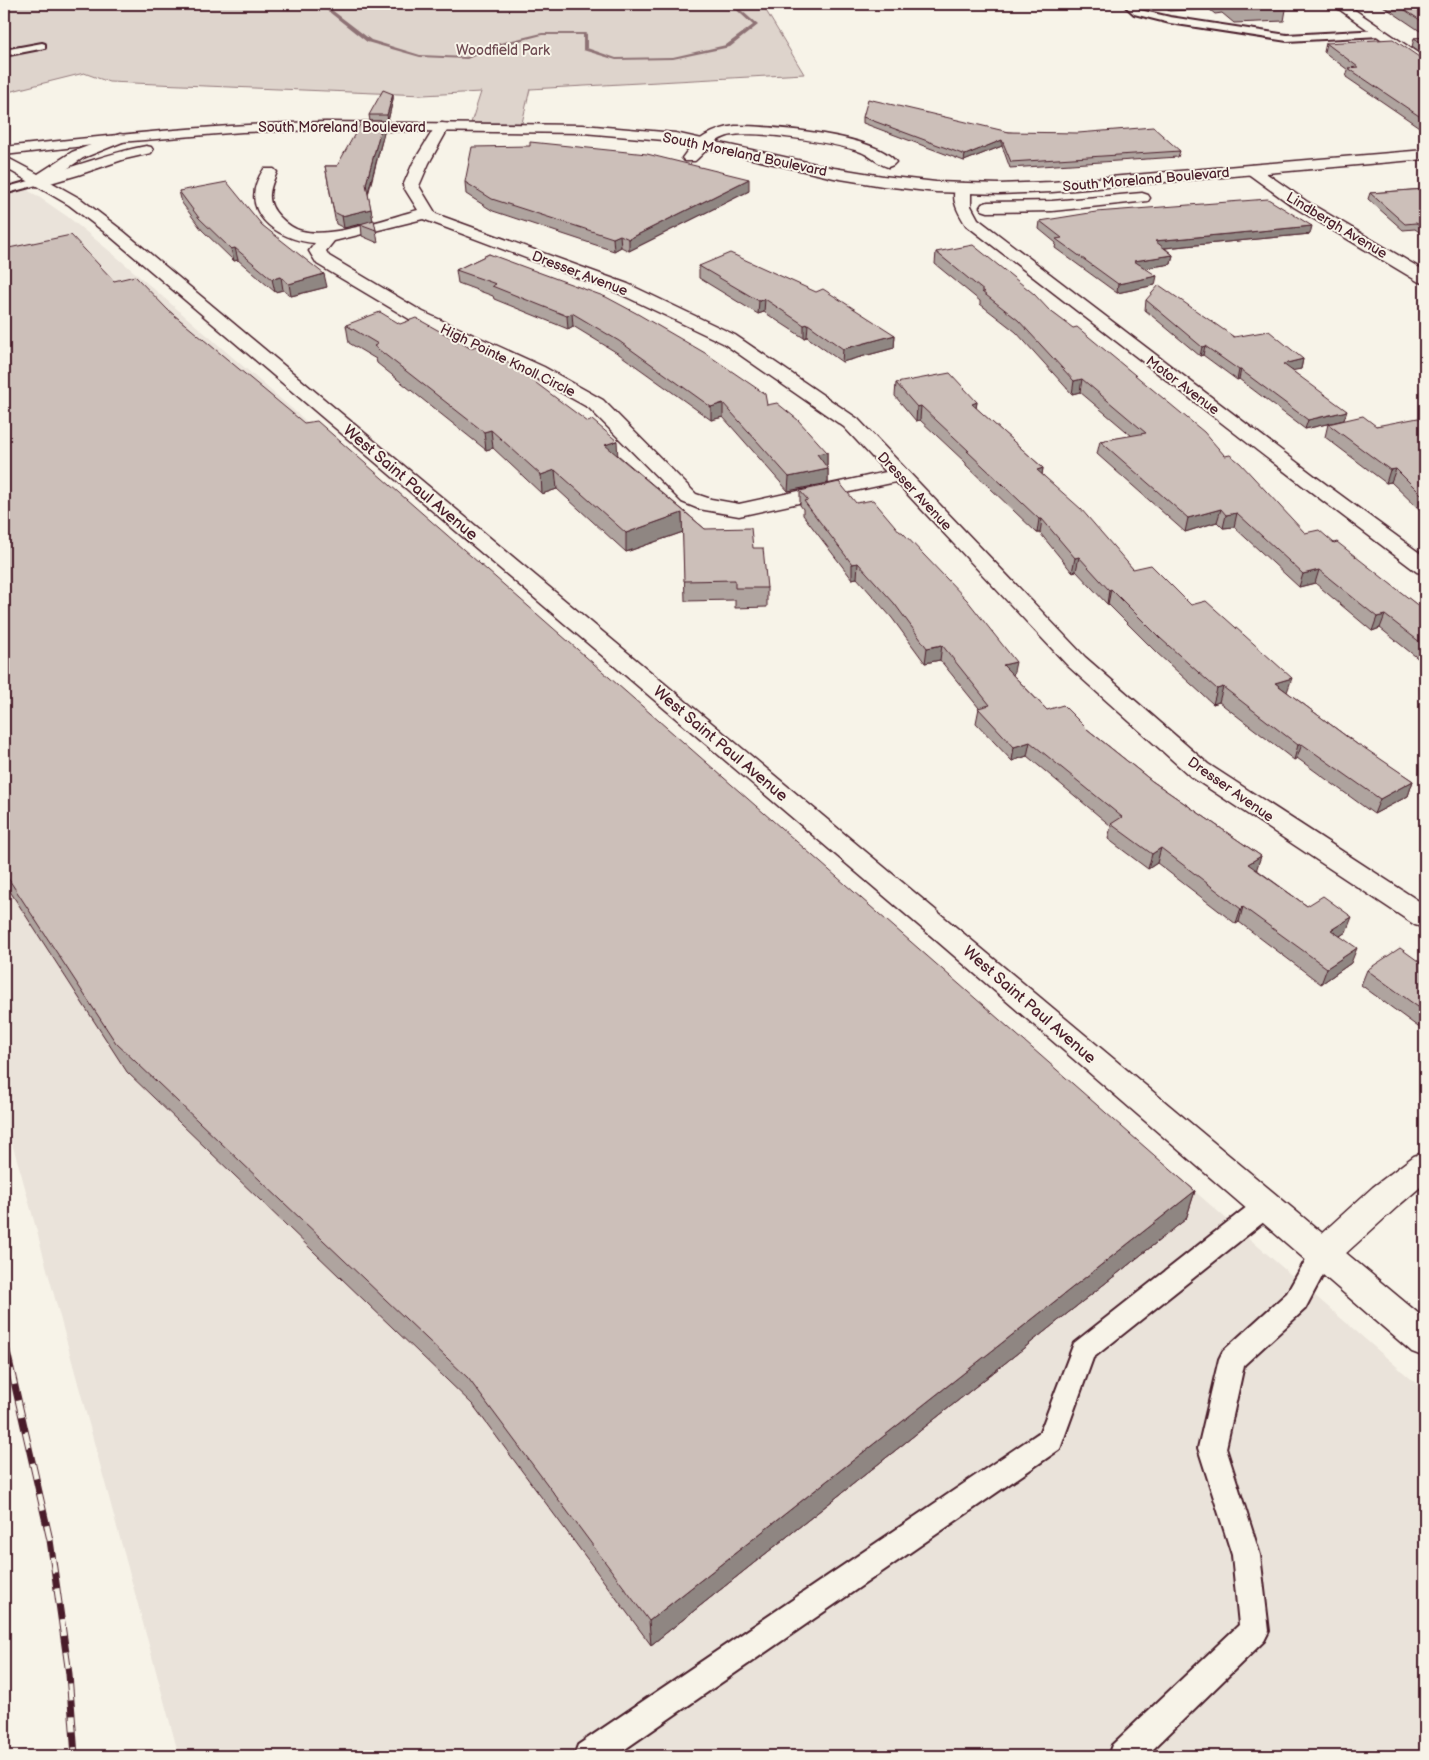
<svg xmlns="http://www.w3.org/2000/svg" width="1429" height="1760" viewBox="0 0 1429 1760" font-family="'Balsamiq Sans',sans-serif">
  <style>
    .built { fill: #eae3da }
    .green { fill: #ded4cc; stroke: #947a7c }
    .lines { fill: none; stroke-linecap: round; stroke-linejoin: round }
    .stream { fill: #8e7275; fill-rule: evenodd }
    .service-casing { stroke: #4a1f2b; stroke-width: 4 }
    .minor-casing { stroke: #4a1f2b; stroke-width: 3 }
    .tertiary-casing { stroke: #4a1f2b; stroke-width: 3 }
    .secondary-casing { stroke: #4a1f2b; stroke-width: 3 }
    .service { fill: #f7f3e8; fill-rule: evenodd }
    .minor { fill: #f7f3e8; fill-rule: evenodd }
    .tertiary { fill: #f7f3e8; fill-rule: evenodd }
    .secondary { fill: #f7f3e8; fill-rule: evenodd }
    .rail-casing { stroke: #4a1f2b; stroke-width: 7 }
    .rail { stroke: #f7f3e8; stroke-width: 5; stroke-dasharray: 16; stroke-linecap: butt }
    .wall { fill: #afa49f; stroke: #4a1f2b }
    .shaded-wall { fill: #8f8682; stroke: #4a1f2b }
    .building { fill: #ccbfb9; stroke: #4a1f2b }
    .labels { text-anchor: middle; stroke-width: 4; stroke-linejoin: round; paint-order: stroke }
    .far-park-label { font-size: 14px; fill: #6f4c53; stroke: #f7f3e8 }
    .far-street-label { font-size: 14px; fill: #4a1f2b; stroke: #f7f3e8 }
    .street-label { font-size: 16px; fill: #4a1f2b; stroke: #f7f3e8 }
  </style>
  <rect width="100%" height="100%" fill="#f7f3e8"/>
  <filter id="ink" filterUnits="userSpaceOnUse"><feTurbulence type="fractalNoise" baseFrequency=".02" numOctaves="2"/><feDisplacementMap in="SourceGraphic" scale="10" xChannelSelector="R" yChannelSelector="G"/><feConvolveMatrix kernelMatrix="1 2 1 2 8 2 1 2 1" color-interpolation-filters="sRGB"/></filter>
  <g filter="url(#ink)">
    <!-- built -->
    <path class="built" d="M4 177 36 195 68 217 118 258 1425 1391V1756H179L21 1173 4 1118Z"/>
    <!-- green -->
    <path class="green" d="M4 4H762L804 74 530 89 522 123H471L481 92 423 95 109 82 84 73 4 93Z"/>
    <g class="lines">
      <!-- stream -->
      <path class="stream" d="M319 4H324L371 40 420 55 466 57 496 44 542 33H585L587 34V48L616 58 673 57 726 45 753 25 730 4H734L758 25 730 47 673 59 616 60 583 50V35H542L500 46 467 59 420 57 367 42Z"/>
      <!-- service casing -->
      <g class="service-casing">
        <g id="service">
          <path d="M1123 4H1132L1140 10 1170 17 1287 35 1380 30 1385 33 1380 36 1287 41 1170 23 1134 14Z"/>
          <path d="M42 43 45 44V48L4 56V50Z"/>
          <path d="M40 178 44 179 46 181 44 183 4 194V188Z"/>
          <path d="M1266 1196 1275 1199 1278 1206 1275 1213 1093 1358 1060 1449 615 1756H574L578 1745 1040 1432 1074 1343 1257 1199Z"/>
          <path d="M1322 1243 1331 1247 1334 1254 1305 1309 1244 1365 1226 1448 1260 1555 1269 1631 1264 1641 1146 1756H1108L1112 1745 1239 1625 1232 1555 1198 1448 1219 1359 1223 1351 1287 1293 1313 1247Z"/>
        </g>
      </g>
      <!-- minor casing -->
      <g class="minor-casing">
        <g id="minor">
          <path d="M1332 4H1346L1425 58V68L1420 67Z"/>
          <path d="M442 123 447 124 449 127 429 163 419 186 436 214 628 284 735 335 858 419 1085 657 1208 764 1425 905V928L1415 925 1190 776 1069 667 896 482 739 516 699 509 682 502 589 408 530 375 411 320 317 264 309 251 315 243C276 240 235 210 264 169H274L277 172C269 190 265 202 280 217 286 223 293 229 302 231 331 239 388 218 418 210L403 186 413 163 435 127 437 124ZM423 219 616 292 723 343 844 427 886 472 739 504 711 499 696 494 603 400 544 367 423 312 329 256 326 251 334 241Z"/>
          <path d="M735 126C769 126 876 134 896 162L893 165 888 167C878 164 871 156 861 152 838 143 747 128 725 137 713 141 704 153 695 161H685L682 158C695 139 713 129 735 126Z"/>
          <path d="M1252 165 1257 167 1306 201 1425 271V283L1419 282 1294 207 1247 173 1244 170 1247 167Z"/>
          <path d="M963 183 969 185 971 188V206L978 219 1316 477 1425 557V574L1417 572 1302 485 966 225C959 214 949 198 957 185Z"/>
        </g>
      </g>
      <!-- tertiary casing -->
      <g class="tertiary-casing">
        <g id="tertiary">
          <path d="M326 122 583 125 675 133 834 168 883 176 936 182 999 184 1052 182 1425 150V159L1052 192 999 194 936 192 883 186 834 178 675 141 583 133 326 130 242 132 120 142 4 155V147C111 135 218 124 326 122Z"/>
          <path d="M146 146 151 147 153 150 151 153 125 159 78 175 40 186 35 184 32 181 35 178C72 168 108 153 146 146Z"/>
          <path d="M1142 193 1148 195 1150 198 1148 201 1052 211 988 212 982 210 980 207 982 204 988 202 1052 201Z"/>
          <path d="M1425 1152V1183L1397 1207 1334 1264 1322 1269 1310 1264 1305 1254 1310 1244 1373 1187 1414 1156Z"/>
        </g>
      </g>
      <!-- secondary casing -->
      <g class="secondary-casing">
        <path id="secondary" d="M120 134 125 135 127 138 125 141 83 158 49 181 81 199 123 231 1425 1319V1357L1412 1352 930 935 111 237 69 205 4 167V156L38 174 72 152Z"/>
      </g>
      <!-- service -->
      <use href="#service" class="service"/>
      <!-- minor -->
      <use href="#minor" class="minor"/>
      <!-- tertiary -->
      <use href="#tertiary" class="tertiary"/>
      <!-- secondary -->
      <use href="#secondary" class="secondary"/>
      <!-- rail casing -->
      <g class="rail-casing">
        <path id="rail" d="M4 1338 50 1540 69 1674 75 1756"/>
      </g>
      <!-- rail -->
      <use href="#rail" class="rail"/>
    </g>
    <!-- wall -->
    <g class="wall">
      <path d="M1161 4H1287L1284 21 1234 23 1222 13 1215 14 1209 9 1169 11Z"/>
      <path d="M1380 4H1425V31H1420Z"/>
      <path d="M1425 37V56L1412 47 1414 38Z"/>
      <path d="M1326 43 1425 60V131L1346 77 1348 70 1324 52Z"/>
      <path d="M393 94V99L388 121H370L369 115Z"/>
      <path d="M863 117 1009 132 1180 151 1178 157 1010 168 1002 146 964 161 863 123Z"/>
      <path d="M383 121 384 133 368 195 373 221 376 230 378 243 362 236 361 224 344 228 336 224 325 166H337Z"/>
      <path d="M465 182 749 191 629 251 621 247 614 251 493 211 466 194Z"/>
      <path d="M1425 189V236L1415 229 1403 230 1368 199 1370 193Z"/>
      <path d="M179 191 262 225 327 287 291 296 283 290 275 292 238 260 234 261 202 230 182 203Z"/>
      <path d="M1040 221 1310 234 1165 248 1173 255 1171 264 1145 268 1155 285 1117 293 1055 248 1056 243 1039 229Z"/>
      <path d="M4 249 114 281 168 310 1195 1191 1186 1219 651 1645 473 1405 127 1072 4 882Z"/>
      <path d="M936 252 1049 310 1225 456 1305 533 1334 543 1425 611V664L1380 628 1372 631 1315 583 1299 587 1234 527 1223 528 1217 522 1185 532 1097 454 1100 441 1132 436 1080 392 1072 394 1016 332 980 304V301L935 264Z"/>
      <path d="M489 254 767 405 827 452V466H826L828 469V483L788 491 723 417 711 420 619 354 573 326 568 329 494 299 493 296 458 283 456 270Z"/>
      <path d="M699 266 895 335 894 348 842 362 807 337 804 338 764 312 758 314 699 278Z"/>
      <path d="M1146 300 1234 337 1303 359 1301 369 1292 370 1344 420 1305 429 1239 379 1237 380 1203 355 1200 356 1145 310Z"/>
      <path d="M346 325 618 455 705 529 753 548 767 588V607L735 608V600L685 601 683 532 626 552 557 489 542 494 493 448 486 450 377 363 376 359 349 343Z"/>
      <path d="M896 383 977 402 976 408 1043 468 1042 474 1133 569 1191 605 1287 692 1358 745 1413 781 1408 796 1374 814 1297 758 1294 760 1219 702 1213 704 1157 653 1108 604H1107L1076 571 1072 572 1040 533H1037L966 465V463L920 420 916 421 895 396Z"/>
      <path d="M1425 423V510H1420L1391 482 1386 483 1325 437 1328 424 1376 426Z"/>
      <path d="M800 491 856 503 1013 675 1047 710 1087 729 1152 781 1261 856 1256 869 1307 906 1346 932 1340 936 1351 963 1321 984 1239 922 1236 924 1157 863 1148 869 1108 839 1111 826 1027 756 1012 761 976 723 979 708 940 660 925 663 892 618 857 578 852 579 803 515V509L800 505Z"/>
      <path d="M1425 805V819L1421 816Z"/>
      <path d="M1425 966V1032L1361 985 1367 970Z"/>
    </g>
    <!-- shaded-wall -->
    <g class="shaded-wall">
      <path d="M393 94V99L388 121 387 115Z"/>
      <path d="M383 121 384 133 367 196 366 184Z"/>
      <path d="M1002 140V146L964 161 965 155Z"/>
      <path d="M749 179V191L629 251V239Z"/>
      <path d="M371 209 373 221 344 228 342 216Z"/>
      <path d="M1312 226 1310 234 1154 249 1155 241Z"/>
      <path d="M620 235 621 247 614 251 613 238Z"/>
      <path d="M235 248 238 260 234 261 231 249Z"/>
      <path d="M1173 255 1171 264 1133 270 1134 261Z"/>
      <path d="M324 274 327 287 291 296 289 284Z"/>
      <path d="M1157 276 1155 285 1117 293 1118 284Z"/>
      <path d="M281 277 283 290 275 292 272 279Z"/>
      <path d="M765 299 764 312 758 314 759 301Z"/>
      <path d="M572 313 573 326 568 329 567 316Z"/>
      <path d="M808 324 807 337 804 338V325Z"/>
      <path d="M895 335 894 348 842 362 843 349Z"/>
      <path d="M1205 346 1203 355 1200 356 1202 347Z"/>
      <path d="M1303 359 1301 369 1281 373 1283 364Z"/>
      <path d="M1239 370H1241L1239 379 1237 380Z"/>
      <path d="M1082 379 1080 392 1072 394 1074 381Z"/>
      <path d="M977 402 975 416 972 404Z"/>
      <path d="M723 403V417L711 420V407Z"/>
      <path d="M921 406 920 420 916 421 917 407Z"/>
      <path d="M1347 411 1344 420 1305 429 1308 420Z"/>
      <path d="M491 430 493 448 486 450 484 432Z"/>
      <path d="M617 441 618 459 605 445Z"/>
      <path d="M827 452V466L816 468 817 454Z"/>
      <path d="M1043 468 1041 482 1037 470Z"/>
      <path d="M828 469V483L788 491 789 477Z"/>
      <path d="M1396 469 1391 482 1386 483 1390 470Z"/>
      <path d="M555 470 557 489 542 494 541 475Z"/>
      <path d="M1424 497H1425V510H1420Z"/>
      <path d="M1221 509 1217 522 1185 532 1188 518Z"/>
      <path d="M682 513 683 532 626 552V533Z"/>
      <path d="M1237 513 1234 527 1223 528 1226 515Z"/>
      <path d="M1039 519H1042L1040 533H1037Z"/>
      <path d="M1079 557 1076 571 1072 572 1075 558Z"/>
      <path d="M858 563 857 578 852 579V564Z"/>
      <path d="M1319 570 1315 583 1299 587 1303 574Z"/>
      <path d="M1111 589 1108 604H1107L1109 590Z"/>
      <path d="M1385 615 1380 628 1372 631 1377 617Z"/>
      <path d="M942 645 940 660 925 663 927 648Z"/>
      <path d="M1016 662 1013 676 1003 665Z"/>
      <path d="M1292 678 1287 692 1275 683Z"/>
      <path d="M1223 687 1219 702 1213 704 1217 689Z"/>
      <path d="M1030 742 1027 756 1012 761 1014 747Z"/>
      <path d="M1302 744 1297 758 1294 760 1298 745Z"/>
      <path d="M1413 781 1408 796 1374 814 1380 799Z"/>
      <path d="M1161 848 1157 863 1148 869 1152 854Z"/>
      <path d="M1261 856 1256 871 1248 864Z"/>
      <path d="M1243 907 1239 922 1236 924 1241 909Z"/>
      <path d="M1352 917 1346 932 1326 945 1331 930Z"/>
      <path d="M1357 948 1351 963 1321 984 1327 968Z"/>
      <path d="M1195 1191 1186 1219 651 1645 649 1621Z"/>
    </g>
    <!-- building -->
    <g class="building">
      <path d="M1396 4H1425V21L1423 22Z"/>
      <path d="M1425 37V45L1414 38Z"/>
      <path d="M1393 39 1422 59 1425 60V120L1348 68 1358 67 1326 43Z"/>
      <path d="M383 90 393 94 387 115H369Z"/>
      <path d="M868 99 1009 132 1078 133 1153 127 1180 151 1011 162 1002 140 965 155 863 117Z"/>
      <path d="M362 121H383L366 184 371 209 342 216 334 212 325 166H337Z"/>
      <path d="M530 142 647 154 749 179 629 239 620 235 613 238 492 199 465 182 472 147 530 146Z"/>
      <path d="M227 182 262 225 324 274 289 284 281 277 272 279 235 248 231 249 199 218 179 191Z"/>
      <path d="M1425 189V228L1416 223 1405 224 1370 193Z"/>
      <path d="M1268 199 1312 226 1155 241 1173 255 1134 261 1157 276 1118 284 1056 239 1062 238 1040 221 1096 212Z"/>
      <path d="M374 220 376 230 360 224Z"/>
      <path d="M71 235 114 281 135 276 168 310 304 423 317 421 1195 1191 649 1621 468 1378 116 1043 4 872V249Z"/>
      <path d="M973 245 1034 294 1049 310 1073 328 1077 327 1204 432 1225 456 1230 455 1240 463 1305 533 1319 530 1334 543 1337 542 1425 611V646L1385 615 1377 617 1319 570 1303 574 1237 513 1226 515 1221 509 1188 518 1100 441 1146 433 1082 379 1074 381 1018 320 982 292H985L936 252Z"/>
      <path d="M730 253 816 292 823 289 895 335 843 349 808 324 804 325 765 299 759 301 699 266Z"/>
      <path d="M489 254 606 297 636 313 705 353 765 394 767 405 777 403 798 420 827 452 817 454 828 469 789 477 723 403 711 407 619 341 572 313 567 316 492 286 496 284 456 270Z"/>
      <path d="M1159 285 1234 337 1269 331 1303 359 1283 364 1347 411 1308 420 1241 370H1239L1205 346 1202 347 1146 300Z"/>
      <path d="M380 312 400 324 416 318 470 348 484 344 588 422 592 420 617 441 605 445 705 529 751 528 753 548H763L767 588H735V580L684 581 682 513 626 533 555 470 541 475 491 430 484 432 374 346 378 344 346 325Z"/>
      <path d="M950 373 977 402 972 404 1043 468 1037 470 1081 509 1133 569 1151 565 1191 605 1206 601 1292 678 1275 683 1358 745H1360L1413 781 1380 799 1302 744 1298 745 1223 687 1217 689 1160 638 1111 589 1109 590 1079 557 1075 558 1042 519H1039L967 451H969L921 406 917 407 896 383Z"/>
      <path d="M1363 416 1376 426 1418 418 1425 423V497H1424L1396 469 1390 470 1328 424Z"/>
      <path d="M839 482 856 503 873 500 900 532H902L967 600 1016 662 1003 665 1047 710 1063 705 1087 729 1152 781 1261 856 1248 864 1307 906 1323 896 1352 917 1331 930 1357 948 1327 968 1243 907 1241 909 1161 848 1152 854 1111 824 1122 817 1030 742 1014 747 978 708 990 705 942 645 927 648 894 603 858 563 852 564 804 501 808 500 800 491Z"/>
      <path d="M1400 948 1425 966V1012L1367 970Z"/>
    </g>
  </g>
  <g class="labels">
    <!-- far-park labels -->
    <g class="far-park-label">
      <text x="503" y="55">Woodfield Park</text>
    </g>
    <!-- far-street labels -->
    <g class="far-street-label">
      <text x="342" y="132">South Moreland Boulevard</text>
      <text transform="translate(745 154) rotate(12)" y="5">South Moreland Boulevard</text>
      <text transform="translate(1146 179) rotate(-5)" y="5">South Moreland Boulevard</text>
      <text transform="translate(1337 225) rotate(31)" y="5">Lindbergh Avenue</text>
      <text transform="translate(580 273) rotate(21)" y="5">Dresser Avenue</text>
      <text transform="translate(508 360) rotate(26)" y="5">High Pointe Knoll Circle</text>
      <text transform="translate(1183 385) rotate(37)" y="5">Motor Avenue</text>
      <text transform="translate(915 491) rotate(47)" y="5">Dresser Avenue</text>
      <text transform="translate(1231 789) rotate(35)" y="5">Dresser Avenue</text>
    </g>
    <!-- street labels -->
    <g class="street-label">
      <text transform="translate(411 482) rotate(40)" y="6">West Saint Paul Avenue</text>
      <text transform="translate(721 743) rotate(40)" y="6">West Saint Paul Avenue</text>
      <text transform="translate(1030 1004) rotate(41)" y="6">West Saint Paul Avenue</text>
    </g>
  </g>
  <!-- margin -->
  <rect width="1429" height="1760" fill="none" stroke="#f7f3e8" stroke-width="20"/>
  <rect x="10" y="10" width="1409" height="1740" fill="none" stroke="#4a1f2b" stroke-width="2" filter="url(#ink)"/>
</svg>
